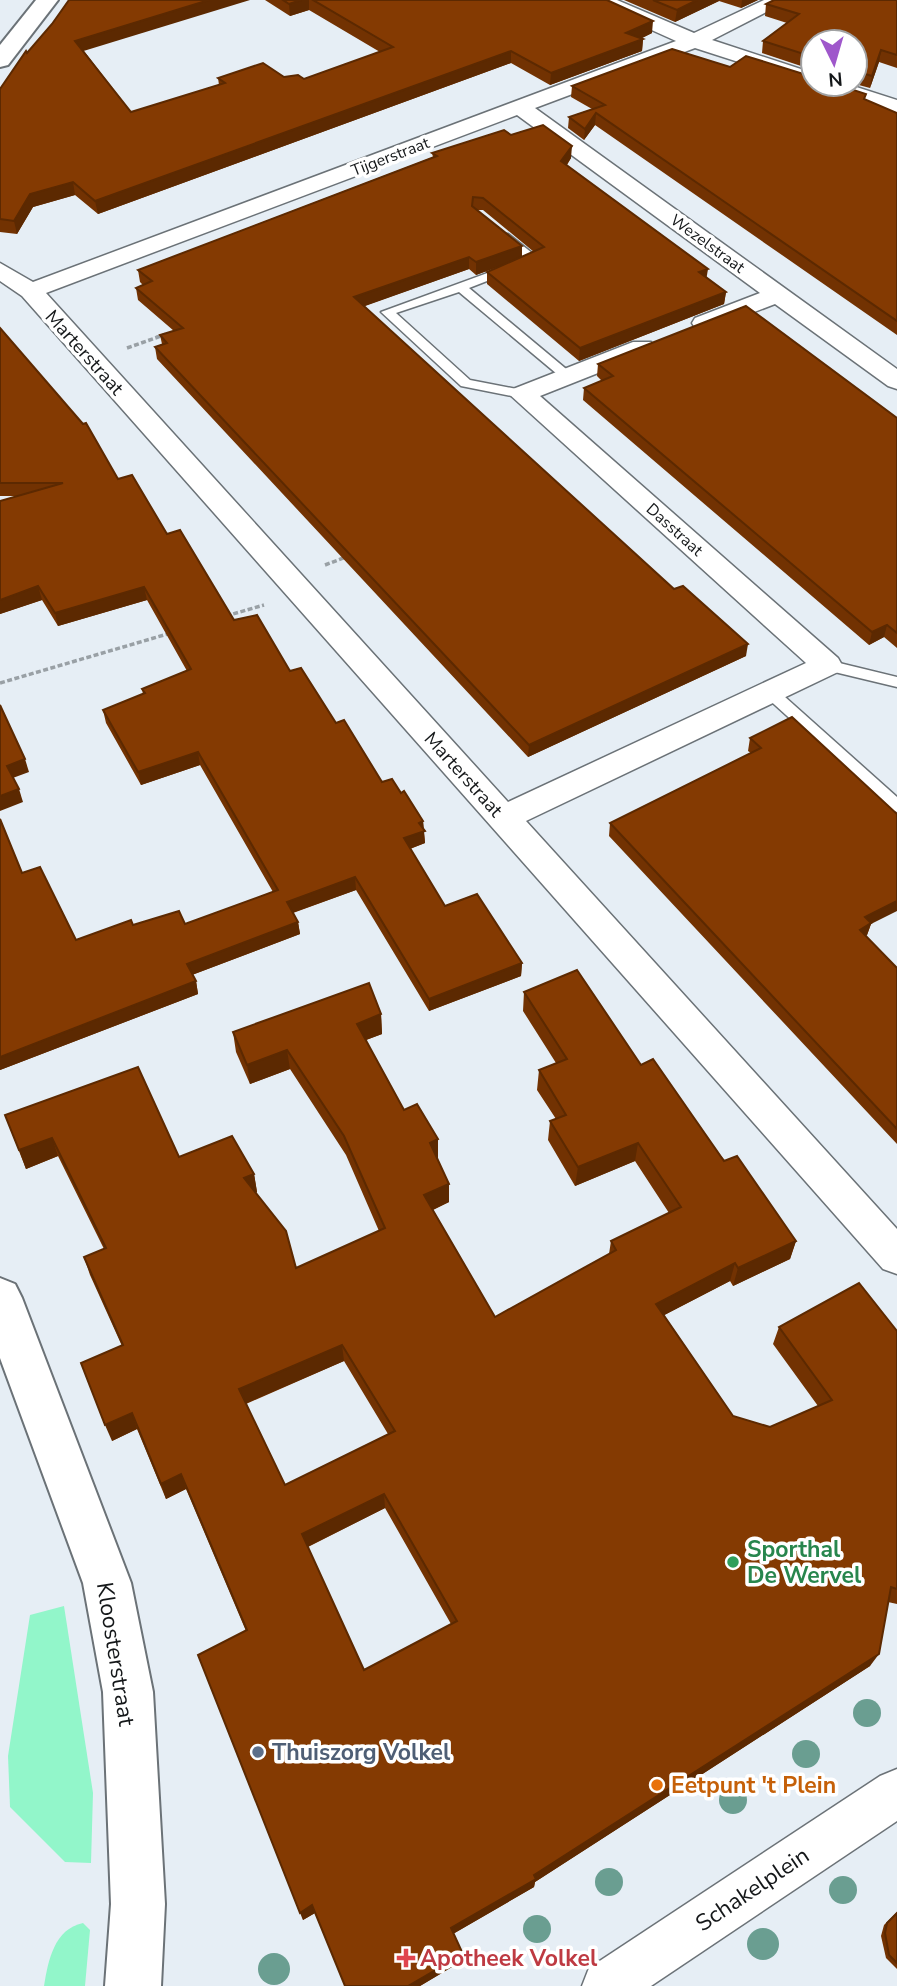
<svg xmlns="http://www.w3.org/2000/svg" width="897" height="1986" viewBox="0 0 897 1986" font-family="'Nunito Sans',sans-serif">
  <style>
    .green { fill: #92f6ca }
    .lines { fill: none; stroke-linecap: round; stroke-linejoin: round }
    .service-casing { stroke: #6b7277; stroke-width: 3 }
    .minor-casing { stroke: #6b7277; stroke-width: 3 }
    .tertiary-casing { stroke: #6b7277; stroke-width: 4 }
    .path-far1 { stroke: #99a0a5; stroke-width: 2.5; stroke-dasharray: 4.5 2.5; stroke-linecap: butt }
    .path { stroke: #99a0a5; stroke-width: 3.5; stroke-dasharray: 5 2.5; stroke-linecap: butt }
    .service { fill: #fff; fill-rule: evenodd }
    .minor { fill: #fff; fill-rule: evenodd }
    .tertiary { fill: #fff; fill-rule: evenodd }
    .tree { fill: #6a9e91 }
    .wall { fill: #723202; fill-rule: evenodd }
    .shaded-wall { fill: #5c2901 }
    .building { fill: #843a02; stroke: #5c2901; stroke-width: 2; fill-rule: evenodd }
    .leisure-dot { fill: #2e9e5b; stroke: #fff; stroke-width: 2.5 }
    .service-dot { fill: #5c6f8a; stroke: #fff; stroke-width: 2.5 }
    .food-dot { fill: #e8710a; stroke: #fff; stroke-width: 2.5 }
    .health-dot { fill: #e0444e; stroke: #fff; stroke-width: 2.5 }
    .labels { text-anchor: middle; stroke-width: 7; stroke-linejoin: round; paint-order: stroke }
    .far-street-label { font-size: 16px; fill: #141719; stroke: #fff }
    .street-label { font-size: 19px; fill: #141719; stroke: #fff }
    .near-leisure-label { font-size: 23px; font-weight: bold; fill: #27864d; stroke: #fff; text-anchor: start }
    .near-street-label { font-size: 23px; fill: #141719; stroke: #fff }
    .near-service-label { font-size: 23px; font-weight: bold; fill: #4e5e75; stroke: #fff; text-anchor: start }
    .near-food-label { font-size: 23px; font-weight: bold; fill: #c56008; stroke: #fff; text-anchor: start }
    .near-health-label { font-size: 23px; font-weight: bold; fill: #be3a42; stroke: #fff; text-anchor: start }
  </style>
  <rect width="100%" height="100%" fill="#e6eef5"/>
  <!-- green -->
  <g class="green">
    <path d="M64 1606 93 1793 91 1863 65 1862 10 1807 8 1756 30 1615Z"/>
    <path d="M83 1923 90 1930 85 1986H44C48 1961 54 1929 83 1923Z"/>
  </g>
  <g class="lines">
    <!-- service casing -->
    <g class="service-casing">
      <g id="service">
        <path d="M500 234H508L541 260 469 288 571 373V379H563L459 292 396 313 470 380 527 391V397L522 398 461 386 381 312 526 259 500 238Z"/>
        <path d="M827 660 897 677V687L822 669 820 665Z"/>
        <path d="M770 687 775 688 897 797V812L891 810 765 696 762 692 765 688Z"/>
      </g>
    </g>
    <!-- minor casing -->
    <g class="minor-casing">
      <g id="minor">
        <path d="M591 0H617L694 33 764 0H790L712 40 813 73V84H847L897 100V113L695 48 535 108 897 369V389L888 386 775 304 713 328H695L692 323 695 318 760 293 517 115 46 293 508 802 806 663 509 394 513 389 633 342H651L654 347 651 352 540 396 838 658 842 665 838 672 526 821 897 1229V1274L883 1269 22 296 0 281V263L33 282 676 41 594 4Z"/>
        <path d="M897 1769V1821L651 1986H582L589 1968 880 1776Z"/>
      </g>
    </g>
    <!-- tertiary casing -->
    <g class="tertiary-casing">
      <g id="tertiary">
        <path d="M36 0H58L8 65 0 67V45Z"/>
        <path d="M0 1278 15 1284 22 1298 131 1583 153 1692 165 1904 161 1986H105L111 1904 103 1692 83 1583 0 1358Z"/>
      </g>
    </g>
    <!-- path-far1 -->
    <path class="path-far1" d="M156 337 165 334"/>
    <!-- path -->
    <g class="path">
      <path d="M127 348 161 336"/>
      <path d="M325 565 346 557"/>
      <path d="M226 616 264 605"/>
      <path d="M0 683 171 633"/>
    </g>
    <!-- service -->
    <use href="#service" class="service"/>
    <!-- minor -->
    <use href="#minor" class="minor"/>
    <!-- tertiary -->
    <use href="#tertiary" class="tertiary"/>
  </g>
  <!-- trees -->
  <g class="tree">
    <circle cx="867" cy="1713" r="14"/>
    <circle cx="806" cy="1754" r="14"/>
    <circle cx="733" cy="1800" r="14"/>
    <circle cx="609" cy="1882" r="14"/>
    <circle cx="843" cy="1890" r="14"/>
    <circle cx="537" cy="1929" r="14"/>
    <circle cx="763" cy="1944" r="16"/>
    <circle cx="274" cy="1969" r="16"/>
  </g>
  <!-- wall -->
  <g class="wall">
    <path d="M265 0H607L652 33 642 38 643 39 642 51 550 85 511 63 98 214 75 195 33 207 17 234 0 232V159L27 53 84 51 131 112 219 85 218 78 284 77 304 79 380 52 309 10 290 16Z"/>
    <path d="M624 0H758L741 8 719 1 675 22Z"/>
    <path d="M897 0V68L879 62 870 88 855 84V42H813V70L762 53 763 41 787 23 765 16 766 4Z"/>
    <path d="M730 67 865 100 897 113V335L595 125 584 140 568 128 569 117 592 109 571 97 572 86Z"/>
    <path d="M511 135 571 158 567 165 707 278 726 292 724 304 579 361 487 284V272L500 266 476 275 469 269 364 306 746 656 528 757 157 359 155 347 162 344 160 335 174 331 138 300 136 288 143 285 140 282 138 270 433 157 432 153ZM476 210H483L534 252 522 257V246Z"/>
    <path d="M0 328 118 479 167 534 234 620 290 671 336 723 382 782 401 793 423 821 425 843 410 849 445 906 522 963 521 976 429 1011 356 890 293 913 298 922 300 934 192 975 196 981 198 994 0 1070 22 873 76 940 133 925 185 924 273 892 200 765 141 785 106 723 103 710 143 694 142 689 187 671 147 600 58 626 42 600 0 614V501L18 496H0Z"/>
    <path d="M598 364 897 418V648L884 637 869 645 583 400 584 388 602 381 597 376Z"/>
    <path d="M792 717 871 924 867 935 866 936 897 968V1144L609 836 610 823 751 753 748 751 750 738Z"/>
    <path d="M524 992 641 1065 796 1241 790 1259 733 1286 730 1281 664 1315 733 1416 770 1427 818 1406 773 1344 779 1327 897 1331V1604L888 1602 870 1666 535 1882 534 1887 453 1934 463 1954 462 1961 420 1986H345L315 1913 303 1920 246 1631 186 1489 166 1499 137 1429 112 1441 122 1346 90 1275 84 1257 104 1249 58 1156 26 1169 5 1115 179 1157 254 1174 257 1192 256 1193 296 1268 379 1231 346 1155 290 1069 250 1084 236 1052 233 1032 381 1014 382 1034 366 1040 404 1110 438 1158H437L449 1202 433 1210 495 1317 609 1254 611 1241 669 1213 635 1161 575 1186 548 1140 550 1121 556 1119 537 1090 539 1070 556 1063 523 1011ZM344 1361 388 1434 285 1485 246 1404ZM385 1508 451 1624 364 1670 308 1547Z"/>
    <path d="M897 1912V1969L886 1958 881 1936 884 1925Z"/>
  </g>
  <!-- shaded-wall -->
  <g class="shaded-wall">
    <path d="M209 0H250L77 53 75 41Z"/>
    <path d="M301 0H309V10L290 16 289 4Z"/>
    <path d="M697 0H719V1L675 22 677 10Z"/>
    <path d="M742 0H758L741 8Z"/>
    <path d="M653 21 652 33 632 43 643 39 642 51 550 85 551 73 626 33Z"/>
    <path d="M881 50 879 62 870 88 872 76Z"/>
    <path d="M511 51V63L98 214 95 201Z"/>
    <path d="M596 113 595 125 584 140 585 129Z"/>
    <path d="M572 146 571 158 561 173V161Z"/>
    <path d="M73 182 75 195 33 207 17 234 14 221 30 194Z"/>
    <path d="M522 246V258L476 275V262Z"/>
    <path d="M469 257V269L354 310V297Z"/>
    <path d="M708 269 706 281 699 272Z"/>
    <path d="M726 292 724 304 579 361 580 348Z"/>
    <path d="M38 586 42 600 0 614V600Z"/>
    <path d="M144 587 147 600 58 626 55 613Z"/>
    <path d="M887 625 884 637 869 645 872 632Z"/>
    <path d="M748 644 746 656 528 757 529 745Z"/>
    <path d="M198 752 200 765 141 785 138 772Z"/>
    <path d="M25 759 29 772 10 779 7 766Z"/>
    <path d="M19 789 23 802 0 811V796Z"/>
    <path d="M423 821 425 843 404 851V838L419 823Z"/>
    <path d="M355 877 356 890 289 914 287 902Z"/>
    <path d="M897 901V911L871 924 867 935 856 942 865 917Z"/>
    <path d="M298 922 300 934 189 976 187 964Z"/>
    <path d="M522 963 521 976 429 1011V999Z"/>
    <path d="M196 981 198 994 0 1070V1057Z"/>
    <path d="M381 1014 382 1034 358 1043 357 1024Z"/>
    <path d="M287 1050 290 1069 250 1084 247 1065Z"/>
    <path d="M52 1138 58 1156 26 1169 19 1150Z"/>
    <path d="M438 1139V1158L430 1161V1143Z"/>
    <path d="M638 1143 635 1161 575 1186 578 1167Z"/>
    <path d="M254 1174 257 1192 248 1197 244 1178Z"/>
    <path d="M449 1184V1202L424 1214V1195Z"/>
    <path d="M796 1241 790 1259 733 1286 738 1268Z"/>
    <path d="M735 1263 730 1281 653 1321 656 1304Z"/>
    <path d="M342 1345 344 1361 242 1405 239 1389Z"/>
    <path d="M132 1413 137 1429 112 1441 105 1425Z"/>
    <path d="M181 1474 186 1489 166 1499 161 1484Z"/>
    <path d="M384 1494 385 1508 305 1548 302 1534Z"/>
    <path d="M879 1654 870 1666 535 1882 534 1887 451 1935V1928Z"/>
    <path d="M312 1905 315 1913 303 1920 300 1913Z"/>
    <path d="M463 1954 462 1961 420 1986H408Z"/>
  </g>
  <!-- building -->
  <g class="building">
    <path d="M69 0H209L75 41 131 112 225 83 218 78 263 63 284 77 298 75 304 79 393 47 313 0H607L653 21 626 33 643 39 551 73 511 51 95 201 73 182 30 194 14 221 0 219V89L26 51 27 53 52 24Z"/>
    <path d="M283 0H301L289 4Z"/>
    <path d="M653 0H697L677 10Z"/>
    <path d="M774 0H897V55L881 50 872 76 855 71V42H813V57L763 41 799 14 766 4Z"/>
    <path d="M672 49 730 67 746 56 813 77V84H835L866 94 864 99 897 113V321L596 113 585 129 569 117 605 105 572 86Z"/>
    <path d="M543 125 572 146 561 161 708 269 699 272 726 292 580 348 487 272 544 247 483 198 473 197 472 206 522 246 476 262 469 257 354 297 674 589 683 586 748 644 529 745 155 347 167 343 160 335 183 328 136 288 152 281 138 270 437 156 432 153 504 130 511 135Z"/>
    <path d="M746 306 897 418V633L887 625 872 632 584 388 613 376 598 364Z"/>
    <path d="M0 328 83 424 86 423 118 479 132 475 167 534 180 530 234 620 257 615 290 671 301 668 336 723 344 720 382 782 392 779 401 793 404 791 423 821 419 823 425 831 404 838 445 906 477 894 522 963 429 999 355 877 287 902 298 922 187 964 196 981 0 1057V819L22 873 40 867 76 940 131 920 133 925 179 911 185 924 278 890 198 752 138 772 103 710 145 693 142 689 191 669 144 587 55 613 38 586 0 600V501L63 483H0Z"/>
    <path d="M0 705 25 759 7 766 19 789 0 796Z"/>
    <path d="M792 717 897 814V901L865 917 871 923 860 930 897 968V1129L610 823 761 748 750 738Z"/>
    <path d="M577 970 641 1065 653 1059 724 1161 737 1156 796 1241 738 1268 735 1263 656 1304 733 1416 770 1427 832 1400 779 1327 859 1283 897 1331V1589L891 1587 879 1654 534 1875 536 1879 451 1928 463 1954 408 1986H345L312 1905 300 1913 198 1655 247 1630 181 1474 161 1484 132 1413 105 1425 81 1363 123 1345 84 1257 106 1248 52 1138 19 1150 5 1115 138 1067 179 1157 232 1136 254 1174 244 1178 286 1231 296 1268 385 1228 344 1136 287 1050 247 1065 233 1032 369 983 381 1014 357 1024 404 1110 417 1104 438 1139 430 1143 449 1184 424 1195 495 1317 616 1250 611 1241 681 1207 638 1143 578 1167 550 1121 566 1115 539 1070 567 1059 524 992ZM342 1345 395 1431 285 1485 239 1389ZM384 1494 457 1621 364 1670 302 1534Z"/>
    <path d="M897 1913V1963L889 1955 885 1933 887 1923Z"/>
  </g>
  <!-- markers -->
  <circle class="leisure-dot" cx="733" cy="1562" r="7"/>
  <circle class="service-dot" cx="258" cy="1752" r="7"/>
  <circle class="food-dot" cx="657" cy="1785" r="7"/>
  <path class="health-dot" d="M402.5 1947.5h7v7h7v7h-7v7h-7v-7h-7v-7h7z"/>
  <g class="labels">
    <!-- far-street labels -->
    <g class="far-street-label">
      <text transform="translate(390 156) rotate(-21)" y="6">Tijgerstraat</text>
      <text transform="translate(708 243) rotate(36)" y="6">Wezelstraat</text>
      <text transform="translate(675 529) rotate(42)" y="6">Dasstraat</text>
    </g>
    <!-- street labels -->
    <g class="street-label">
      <text transform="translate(85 352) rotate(48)" y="7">Marterstraat</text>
      <text transform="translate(464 774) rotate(48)" y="7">Marterstraat</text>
    </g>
    <!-- near-leisure labels -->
    <g class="near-leisure-label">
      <text x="747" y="1557">Sporthal<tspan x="747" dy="26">De Wervel</tspan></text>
    </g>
    <!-- near-street labels -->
    <g class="near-street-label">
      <text transform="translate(116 1654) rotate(81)" y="8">Kloosterstraat</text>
      <text transform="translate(752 1889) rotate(-34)" y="8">Schakelplein</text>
    </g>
    <!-- near-service labels -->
    <g class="near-service-label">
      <text x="272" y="1760">Thuiszorg Volkel</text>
    </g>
    <!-- near-food labels -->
    <g class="near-food-label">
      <text x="671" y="1793">Eetpunt 't Plein</text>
    </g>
    <!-- near-health labels -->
    <g class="near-health-label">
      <text x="420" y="1966">Apotheek Volkel</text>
    </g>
  </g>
  <!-- north arrow -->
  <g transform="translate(834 63) rotate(175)"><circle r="33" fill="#ffffff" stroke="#a1a2a3" stroke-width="2"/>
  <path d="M0-5L12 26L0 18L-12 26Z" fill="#9f57cb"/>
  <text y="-10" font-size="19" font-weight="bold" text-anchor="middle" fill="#141719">N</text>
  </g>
</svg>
